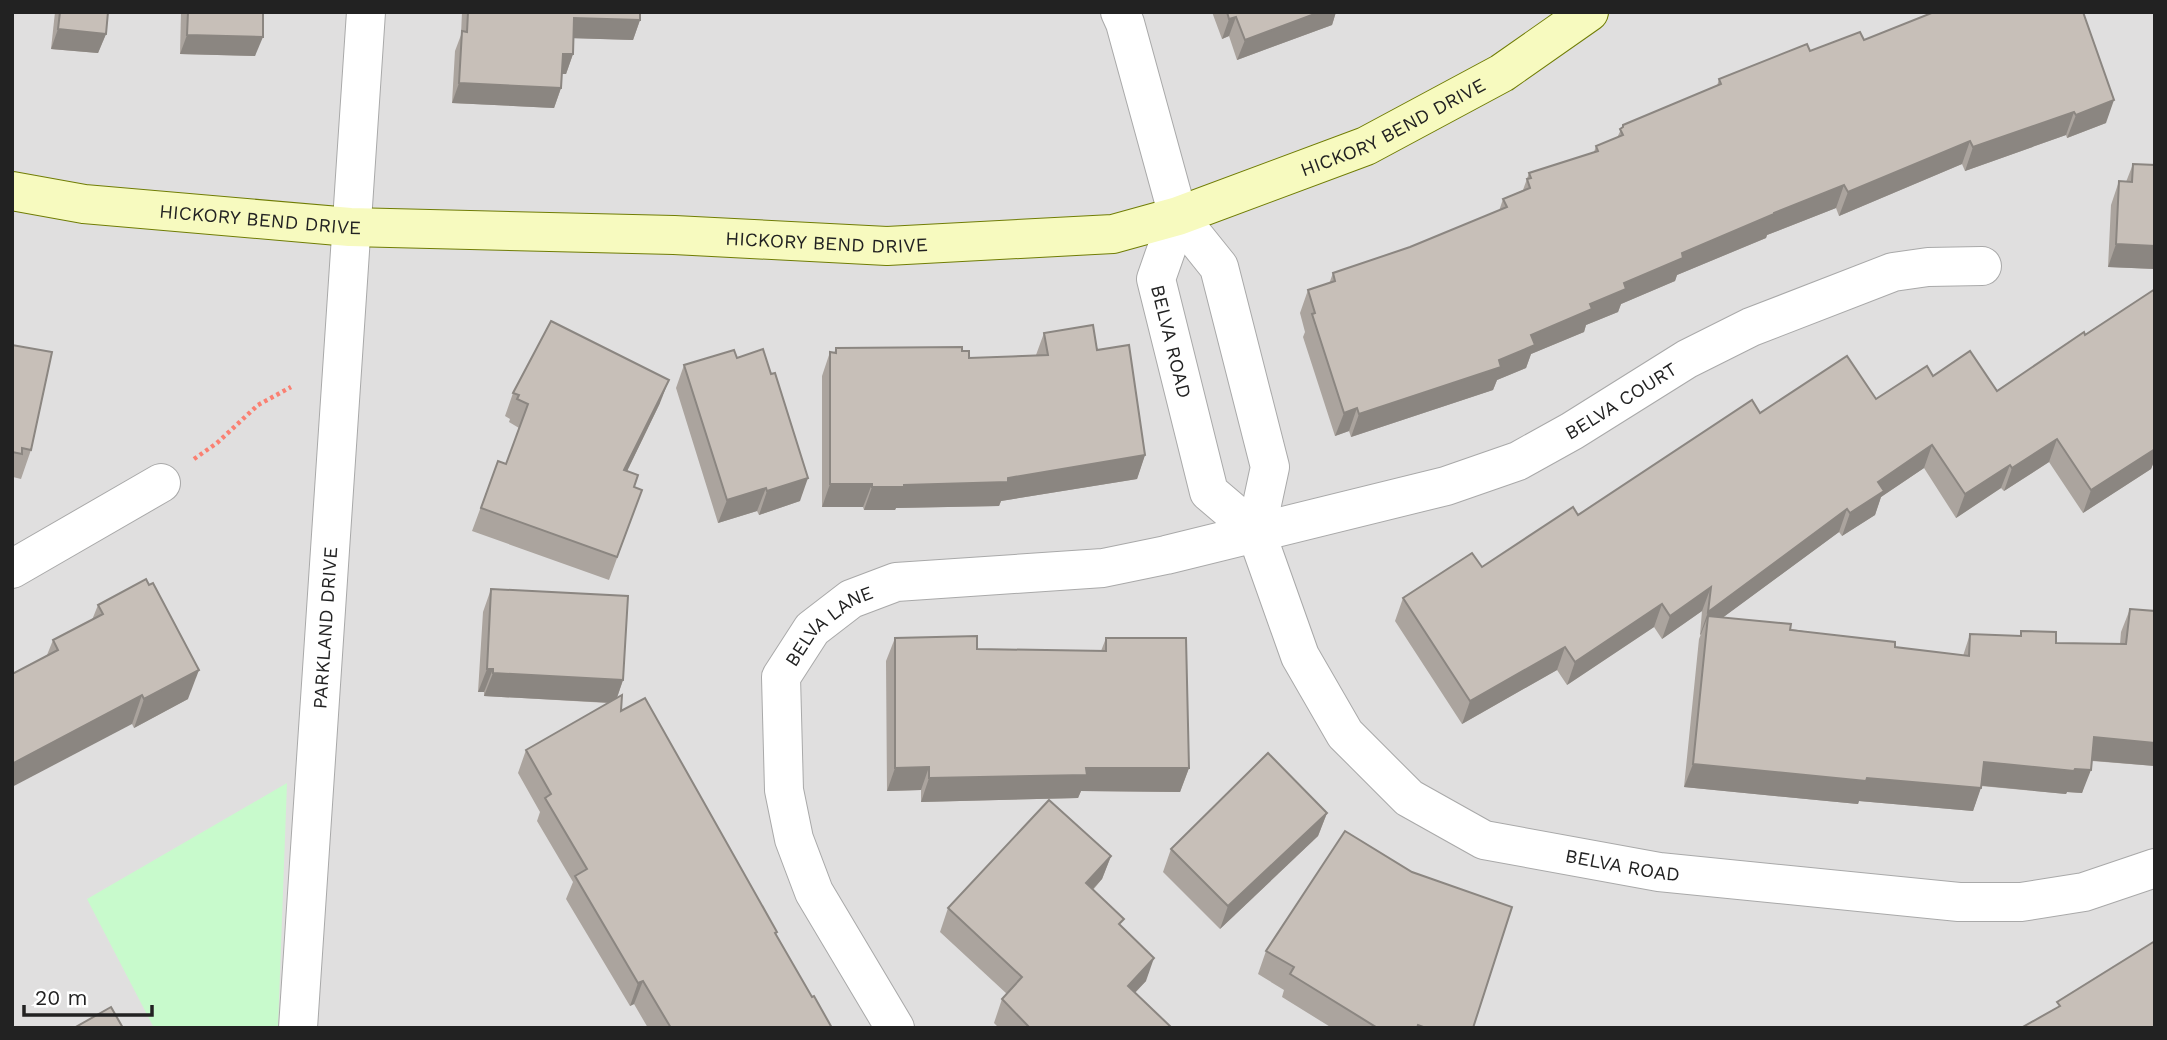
<svg xmlns="http://www.w3.org/2000/svg" width="2167" height="1040" viewBox="0 0 2167 1040" font-family="'Work Sans',sans-serif">
  <style>
    .residential { fill: #e0dfdf }
    .park { fill: #c8facc }
    .lines { fill: none; stroke-linecap: round; stroke-linejoin: round }
    .street-casing { stroke: #a9a9a9; stroke-width: 40 }
    .secondary-casing { stroke: #707d05; stroke-width: 40 }
    .path { stroke: #fa8072; stroke-width: 4.5; stroke-dasharray: 3.5 3.5; stroke-linecap: butt }
    .street { stroke: #fff; stroke-width: 38 }
    .secondary { stroke: #f7fabf; stroke-width: 38 }
    .wall { fill: #aba49e }
    .shaded-wall { fill: #8b8681 }
    .building { fill: #c7bfb8; stroke: #8b8681; stroke-width: 2 }
    .labels { text-anchor: middle; stroke-width: 7; stroke-linejoin: round; paint-order: stroke }
    .street-label { font-size: 19px; fill: #222; stroke: #fff }
  </style>
  <rect width="100%" height="100%" fill="#f2efe9"/>
  <!-- residential -->
  <rect class="residential" x="12" y="12" width="2143" height="1016"/>
  <!-- park -->
  <path class="park" d="M287 783 278 1028H154L87 899Z"/>
  <g class="lines">
    <!-- street casing -->
    <g class="street-casing">
      <g id="street">
        <path d="M1120 12 1125 23 1178 216 1219 267 1270 467 1256 532"/>
        <path id="s1" d="M1178 216 1156 279 1209 492 1256 532 1300 656 1345 734 1409 798 1484 840 1659 872 1959 902H2021L2084 892 2155 868"/>
        <path d="M12 569 161 483"/>
        <path id="s2" d="M298 1028 366 12"/>
        <path id="s3" d="M895 1028 814 892 794 839 784 790 781 677 812 629 851 599 896 582 1103 568 1166 555 1446 486 1518 461 1572 431 1687 359 1751 327 1893 272 1928 267 1982 266"/>
      </g>
    </g>
    <!-- secondary casing -->
    <g class="secondary-casing">
      <g id="secondary">
        <path id="s4" d="M12 191 84 204 350 227 674 235 887 246 1113 234 1178 216 1366 146 1502 73 1589 12"/>
      </g>
    </g>
    <!-- path -->
    <path class="path" d="M194 459 217 443 258 405 291 387"/>
    <!-- street -->
    <use href="#street" class="street"/>
    <!-- secondary -->
    <use href="#secondary" class="secondary"/>
  </g>
  <!-- wall -->
  <g class="wall">
    <path d="M55 12H108L106 34 98 53 51 49Z"/>
    <path d="M181 12H263L255 56 180 54Z"/>
    <path d="M462 12H640V20L633 40 573 38V54L566 74H562L561 88 554 108 452 103 455 51 461 35Z"/>
    <path d="M1212 12H1336L1332 25 1237 60 1229 36 1222 39Z"/>
    <path d="M1864 40 2106 123 2067 138 2066 135 1965 171 1962 164 1839 216 1836 208 1767 235 1766 238 1677 275 1675 281 1621 304 1618 312 1586 325 1584 332 1531 354 1526 368 1497 380 1493 390 1351 437 1349 431 1335 436 1303 337 1305 332 1300 313 1308 290 1329 284 1333 273 1410 247 1499 211 1503 199 1523 190 1529 173 1594 152 1596 146 1617 138 1623 125 1717 86 1719 79 1810 51Z"/>
    <path d="M2133 164 2155 165V269L2108 267 2111 205 2119 181 2126 182Z"/>
    <path d="M2155 289V459L2151 469 2083 513 2049 462 2004 491 2001 488 1956 518 1924 468 1881 497 1875 515 1842 536 1839 532 1723 617 1895 647 1963 656 1970 634 2020 636 2021 631 2056 643 2120 644 2121 632 2130 609 2155 611V771V766L2092 761 2082 793 2067 792 2066 794 1981 786 1973 811 1859 801 1858 804 1684 787 1699 639 1701 634 1700 635 1702 611 1662 639 1654 627 1567 685 1557 670 1462 724 1395 621 1403 598 1482 567 1760 413 1876 399 1997 391Z"/>
    <path d="M1044 333 1097 350 1145 455 1137 479 1001 501 999 506 896 508 895 510H864L863 507H822V376L830 352 834 353 836 348 962 351 969 358 1036 355Z"/>
    <path d="M12 345 31 450 21 479 13 477 12 479Z"/>
    <path d="M737 358 800 501 759 515 757 511 718 523 676 388 684 365Z"/>
    <path d="M513 393 660 403 627 471 634 487 642 490 609 580 472 531 498 461 506 464 519 428 509 422 510 419 505 416Z"/>
    <path d="M491 589 623 680 617 698 621 711 777 932 776 934 812 997 832 1028H648L634 1004 630 1006 566 899 573 882 537 821 540 812 518 773 526 750 608 703 484 696V692H478L483 612Z"/>
    <path d="M98 605 188 699 134 728 132 724 47 655 53 640 92 620Z"/>
    <path d="M895 638 977 649 1101 651 1106 638 1189 768 1180 792 1081 791 1078 798 921 802V790L887 791 886 661Z"/>
    <path d="M1327 813 1318 836 1220 929 1163 872 1171 849Z"/>
    <path d="M1111 856 1102 879 1093 890 1121 926 1146 981 1135 993 1172 1028H999L994 1023 1002 999 1007 994 940 932 948 908Z"/>
    <path d="M1266 951 1473 1028H1332L1282 997 1284 990 1258 974Z"/>
  </g>
  <!-- shaded-wall -->
  <g class="shaded-wall">
    <path d="M1320 12H1336L1332 25 1237 60 1245 40Z"/>
    <path d="M1236 17 1229 36 1222 39 1229 19Z"/>
    <path d="M574 18 640 20 633 40 567 38Z"/>
    <path d="M58 29 106 34 98 53 51 49Z"/>
    <path d="M187 35 263 37 255 56 180 54Z"/>
    <path d="M563 54H573L566 74H556Z"/>
    <path d="M459 83 561 88 554 108 452 103Z"/>
    <path d="M2114 100 2106 123 2067 138 2076 115Z"/>
    <path d="M2074 112 2066 135 1965 171 1973 147Z"/>
    <path d="M1970 141 1962 164 1839 216 1848 192Z"/>
    <path d="M1844 185 1836 208 1767 235 1766 238 1677 275 1675 281 1621 304 1618 312 1586 325 1584 332 1531 354 1526 368 1497 380 1493 390 1351 437 1359 414 1499 360 1531 335 1590 304 1624 283 1682 253 1774 213Z"/>
    <path d="M2116 244 2155 246V269L2108 267Z"/>
    <path d="M669 380 660 403 616 494 624 470Z"/>
    <path d="M1357 408 1349 431 1335 436 1344 413Z"/>
    <path d="M2057 439 2049 462 2004 491 2012 468Z"/>
    <path d="M1932 445 1924 468 1881 497 1875 515 1842 536 1850 513 1878 482Z"/>
    <path d="M2155 445V459L2151 469 2083 513 2091 490Z"/>
    <path d="M1145 455 1137 479 1001 501 999 506 896 508 895 510H864L872 487 1008 478Z"/>
    <path d="M2010 465 2001 488 1956 518 1965 494Z"/>
    <path d="M808 478 800 501 759 515 767 491Z"/>
    <path d="M830 484H872L863 507H822Z"/>
    <path d="M766 488 757 511 718 523 727 500Z"/>
    <path d="M1847 509 1839 532 1706 630 1708 616 1701 634 1700 635 1708 612Z"/>
    <path d="M1711 587 1702 611 1662 639 1670 616Z"/>
    <path d="M1662 604 1654 627 1567 685 1575 662Z"/>
    <path d="M1565 647 1557 670 1462 724 1470 701Z"/>
    <path d="M487 669H493L484 692H478Z"/>
    <path d="M199 670 188 699 134 728 144 699Z"/>
    <path d="M493 673 623 680 615 703 484 696Z"/>
    <path d="M142 695 132 724 12 787V764Z"/>
    <path d="M2094 737 2155 743V766L2085 760Z"/>
    <path d="M1984 762 2075 769 2091 770 2082 793 2067 792 2066 794 1975 785Z"/>
    <path d="M1693 764 1867 778 1981 788 1973 811 1859 801 1858 804 1684 787Z"/>
    <path d="M929 767 921 790 887 791 895 768Z"/>
    <path d="M1086 768H1189L1180 792 1081 791 1078 798 921 802 929 778Z"/>
    <path d="M1327 813 1318 836 1220 929 1228 906Z"/>
    <path d="M1111 856 1102 879 1077 906 1086 883Z"/>
    <path d="M1154 958 1146 981 1119 1009 1128 986Z"/>
    <path d="M643 981 634 1004 630 1006 638 983Z"/>
  </g>
  <!-- building -->
  <g class="building">
    <path d="M60 12H108L106 34 58 29Z"/>
    <path d="M188 12H263V37L187 35Z"/>
    <path d="M468 12H640V20L574 18 573 54H563L561 88 459 83 462 31 467 32Z"/>
    <path d="M1227 12H1320L1245 40 1236 17 1229 19Z"/>
    <path d="M1934 12H2083L2114 100 2076 115 2074 112 1973 147 1970 141 1848 192 1844 185 1774 213V214L1682 253 1683 258 1624 283 1626 289 1590 304 1592 309 1531 335 1535 345 1499 360 1501 367 1359 414 1357 408 1344 413 1312 314 1315 313 1308 290 1335 281 1333 273 1410 247 1507 207 1503 199 1530 188 1527 179 1531 178 1529 173 1598 151 1596 146 1623 135 1620 129 1623 127V125L1721 84 1719 79 1807 44 1810 51 1860 32 1864 40Z"/>
    <path d="M2133 164 2155 165V246L2116 244 2119 181 2132 182Z"/>
    <path d="M2155 289V449L2091 490 2057 439 2012 468 2010 465 1965 494 1932 445 1878 482 1884 491 1850 513 1847 509 1708 612 1711 587 1670 616 1662 604 1575 662 1565 647 1470 701 1403 598 1472 553 1482 567 1573 507 1578 515 1752 400 1760 413 1847 356 1876 399 1927 366 1933 376 1970 351 1997 391 2084 332 2085 335Z"/>
    <path d="M551 321 669 380 624 470 638 475 634 487 642 490 617 557 481 508 498 461 506 464 528 404 517 399 519 395 513 393Z"/>
    <path d="M1093 325 1097 350 1129 345 1145 455 1008 478V482L904 485V487H872V484H830V352L836 353V348L962 347V351H969V358L1048 355 1044 333Z"/>
    <path d="M12 345 52 352 31 450 22 448V454L12 452Z"/>
    <path d="M763 349 771 374 775 373 808 478 767 491 766 488 727 500 684 365 734 350 737 358Z"/>
    <path d="M146 579 149 585 153 583 199 670 144 699 142 695 12 764V674L58 650 53 640 103 614 98 605Z"/>
    <path d="M491 589 628 596 623 680 493 673V669H487Z"/>
    <path d="M2130 609 2155 611V743L2094 737 2091 770 2075 769 2074 771 1984 762 1981 788 1867 778 1866 781 1693 764 1708 616 1791 624 1790 630 1895 642V647L1969 656 1970 634 2021 636V631L2056 632V643L2126 644Z"/>
    <path d="M977 636V649L1106 651V638H1186L1189 768H1086L1087 775 929 778V767L895 768V638Z"/>
    <path d="M622 695 621 711 645 698 777 932 775 933 812 997 814 996 832 1028H671L643 981 638 983 575 876 587 869 545 798 551 794 526 750Z"/>
    <path d="M1268 753 1327 813 1228 906 1171 849Z"/>
    <path d="M1049 800 1111 856 1086 883 1124 919 1119 924 1154 958 1128 986 1172 1028H1030L1002 999 1022 977 948 908Z"/>
    <path d="M1345 831 1412 872 1512 907 1473 1028H1426L1418 1025 1417 1028H1379L1376 1027 1290 974 1294 967 1266 951Z"/>
    <path d="M2155 941V1028H2021L2060 1006 2057 1002Z"/>
    <path d="M111 1007 123 1028H74Z"/>
  </g>
  <g class="labels">
    <!-- street labels -->
    <g class="street-label">
      <text dy="7" stroke="none"><textPath href="#s4" startOffset="1404">HICKORY BEND DRIVE</textPath></text>
      <text dy="7" stroke="none"><textPath href="#s4" startOffset="250">HICKORY BEND DRIVE</textPath></text>
      <text dy="7" stroke="none"><textPath href="#s4" startOffset="817">HICKORY BEND DRIVE</textPath></text>
      <text dy="7" stroke="none"><textPath href="#s1" startOffset="131">BELVA ROAD</textPath></text>
      <text dy="7" stroke="none"><textPath href="#s3" startOffset="1288">BELVA COURT</textPath></text>
      <text dy="7" stroke="none"><textPath href="#s2" startOffset="401">PARKLAND DRIVE</textPath></text>
      <text dy="7" stroke="none"><textPath href="#s3" startOffset="450">BELVA LANE</textPath></text>
      <text dy="7" stroke="none"><textPath href="#s1" startOffset="887">BELVA ROAD</textPath></text>
    </g>
  </g>
  <!-- border -->
  <rect width="2167" height="1040" fill="none" stroke="#222222" stroke-width="28"/>
  <!-- scale -->
  <path d="M24 1005v10h128v-10" fill="none" stroke="#222222" stroke-width="3.5"/>
  <text x="35" y="1005" font-size="21" fill="#222222" stroke="#ffffff" stroke-width="5" paint-order="stroke">20 m</text>
</svg>
